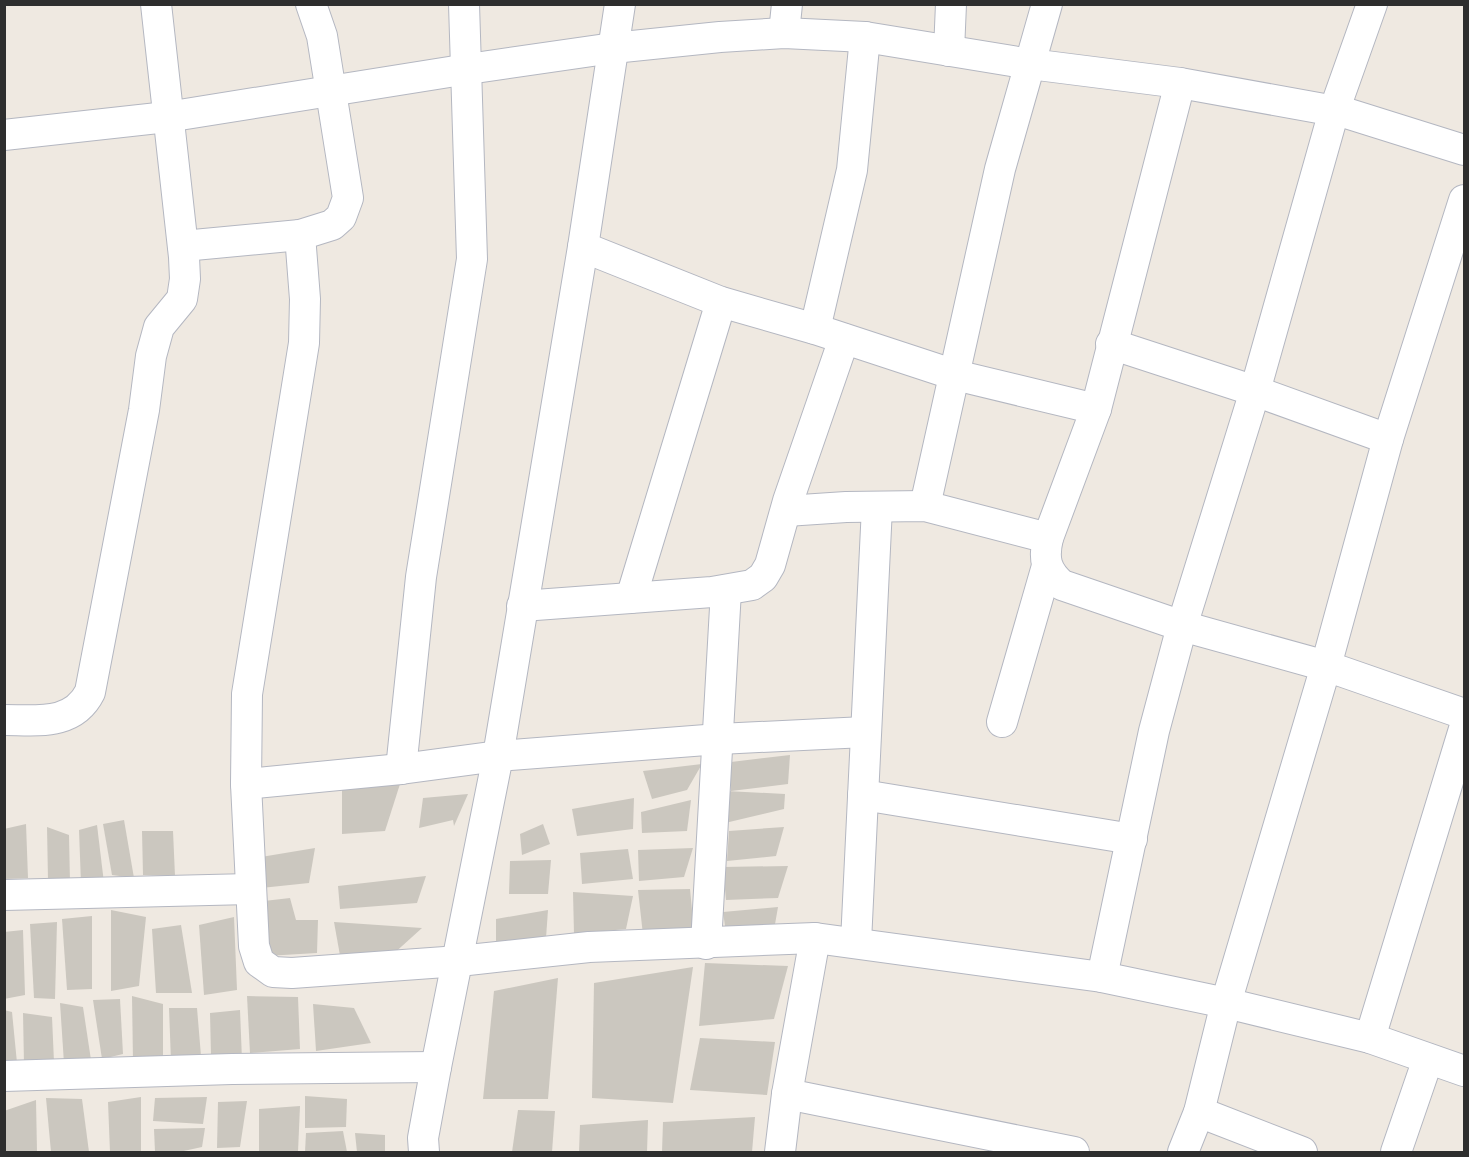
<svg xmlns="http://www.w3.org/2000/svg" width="1469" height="1157" viewBox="0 0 1469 1157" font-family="'Asap Condensed',sans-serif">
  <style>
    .building { fill: #cbc7bf }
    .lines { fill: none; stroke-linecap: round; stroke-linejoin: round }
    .minor-casing { stroke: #b4b7c1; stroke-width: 32 }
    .minor { stroke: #fff; stroke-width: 30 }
  </style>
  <rect width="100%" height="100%" fill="#efe9e1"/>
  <!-- building -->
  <g class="building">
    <path d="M790 755 788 784 731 791V762Z"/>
    <path d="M702 764 687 790 652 799 643 771Z"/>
    <path d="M400 784 385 831 342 834V787Z"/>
    <path d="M726 791 785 794 784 809 725 823Z"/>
    <path d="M468 794 454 826 453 820 419 828 423 798Z"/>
    <path d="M634 798 633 829 577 836 572 809Z"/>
    <path d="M691 800 687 831 642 833 641 812Z"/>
    <path d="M124 820 134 878 112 875 103 824Z"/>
    <path d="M26 824 28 878 4 879V829Z"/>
    <path d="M543 824 550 844 522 855 520 834Z"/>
    <path d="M97 825 104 883 81 884 79 830Z"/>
    <path d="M47 827 69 835 70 883 48 880Z"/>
    <path d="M784 827 776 856 727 861 729 831Z"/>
    <path d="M142 831H173L175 876 143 875Z"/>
    <path d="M315 848 309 883 261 888V857Z"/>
    <path d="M693 848 684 877 639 881 638 850Z"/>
    <path d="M628 849 633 879 582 884 580 853Z"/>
    <path d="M551 860 548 894H509L510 861Z"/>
    <path d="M788 866 778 898 726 900 723 867Z"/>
    <path d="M426 876 417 903 340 909 338 886Z"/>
    <path d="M690 889 694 931 643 935 638 890Z"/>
    <path d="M573 892 633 896 626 929 574 934Z"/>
    <path d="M290 898 296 920H318L317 953 266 956 264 901Z"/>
    <path d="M778 907 774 930 726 933 723 912Z"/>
    <path d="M111 910 146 917 139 986 111 991Z"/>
    <path d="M548 910 546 938 496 945V919Z"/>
    <path d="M92 916V989L67 990 62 919Z"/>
    <path d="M234 917 237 990 204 995 199 925Z"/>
    <path d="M57 922 55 999 34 998 30 924Z"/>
    <path d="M334 922 422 928 391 956 341 961Z"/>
    <path d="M181 925 192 993H156L152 929Z"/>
    <path d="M23 930 25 995 4 999V932Z"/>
    <path d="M705 963 788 966 774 1019 699 1026Z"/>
    <path d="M693 967 673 1103 592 1098 594 983Z"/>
    <path d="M558 978 548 1099H483L494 991Z"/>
    <path d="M132 996 163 1004V1059L133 1061Z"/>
    <path d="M247 996 298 997 300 1049 250 1053Z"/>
    <path d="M120 999 123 1054 102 1059 93 1000Z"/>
    <path d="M60 1003 83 1007 91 1060 64 1063Z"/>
    <path d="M313 1004 354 1008 371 1043 316 1051Z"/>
    <path d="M169 1008H197L201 1056 171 1061Z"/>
    <path d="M4 1010 12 1012 17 1063H4Z"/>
    <path d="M240 1010 242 1060 211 1055 210 1013Z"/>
    <path d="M23 1013 52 1017 54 1062 24 1064Z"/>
    <path d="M700 1038 775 1042 767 1095 690 1090Z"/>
    <path d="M305 1096 347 1099 346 1127 305 1128Z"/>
    <path d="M141 1097V1152H110L108 1102Z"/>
    <path d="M207 1097 203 1124 153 1121 155 1098Z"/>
    <path d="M46 1098 82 1099 89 1152H51Z"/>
    <path d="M36 1100 37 1152H4V1111Z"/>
    <path d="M247 1101 240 1147 217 1148 218 1102Z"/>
    <path d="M300 1106 298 1152H259V1109Z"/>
    <path d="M518 1110 555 1111 552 1152H512Z"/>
    <path d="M755 1117 752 1152H662L663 1122Z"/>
    <path d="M648 1120 647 1152H579L580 1125Z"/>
    <path d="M205 1128 202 1147 179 1152H155L154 1129Z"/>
    <path d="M343 1131 347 1152H305L306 1133Z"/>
    <path d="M355 1133 385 1135V1152H357Z"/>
  </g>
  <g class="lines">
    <!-- minor casing -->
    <g class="minor-casing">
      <g id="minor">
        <path d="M784 33 787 4"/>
        <path d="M949 51 951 4"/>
        <path d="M4 135 167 117 468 69 613 48 720 37 784 33 865 37 1030 64 1180 83"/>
        <path d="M1464 150 1346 113 1180 83 1096 409 1048 538C1043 559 1046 571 1062 585L1182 626 1326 666 1464 714"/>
        <path d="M300 235 305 299 304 343 247 694 246 784 254 946 259 962 273 972 292 973 459 961 589 947 815 938 1102 977 1226 1003 1370 1038 1464 1071"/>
        <path d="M183 246 300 235 332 225 341 217 348 198 322 36 311 4"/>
        <path d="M583 247 721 302 815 329 955 375 1096 409"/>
        <path d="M815 329 852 170 865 37"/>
        <path d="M1111 344 1255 391 1388 439"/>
        <path d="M925 506 1000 169 1047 4"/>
        <path d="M786 511 846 507 925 506 1048 538"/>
        <path d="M631 598 721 302"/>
        <path d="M522 606 712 592 752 585 763 577 770 565 788 501 844 339"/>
        <path d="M4 720C37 720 73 726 90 692L144 410 151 356 159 327 182 299 185 279 184 257 156 4"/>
        <path d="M1002 722 1047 566"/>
        <path d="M401 769 421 577 472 259 464 4"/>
        <path d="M246 784 401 769 498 756 719 739 865 732"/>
        <path d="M863 795 1132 839"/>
        <path d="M4 895 250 889"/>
        <path d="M856 942 877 507"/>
        <path d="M706 944 726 590"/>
        <path d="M1102 977 1154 731 1182 626 1255 391 1334 111 1372 4"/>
        <path d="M1370 1038 1464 729"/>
        <path d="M4 1076 232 1069 436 1067"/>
        <path d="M787 1094 1074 1152"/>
        <path d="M1199 1112 1302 1152"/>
        <path d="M424 1152 423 1138 436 1067 498 756 583 247 620 4"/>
        <path d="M780 1152 787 1094 815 938"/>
        <path d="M1183 1152 1199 1112 1226 1003 1326 666 1388 439 1464 200"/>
        <path d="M1396 1152 1428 1059"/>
      </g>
    </g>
    <!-- minor -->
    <use href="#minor" class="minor"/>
  </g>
  <!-- border -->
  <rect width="1469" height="1157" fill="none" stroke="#2e2e2e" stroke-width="12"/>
</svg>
